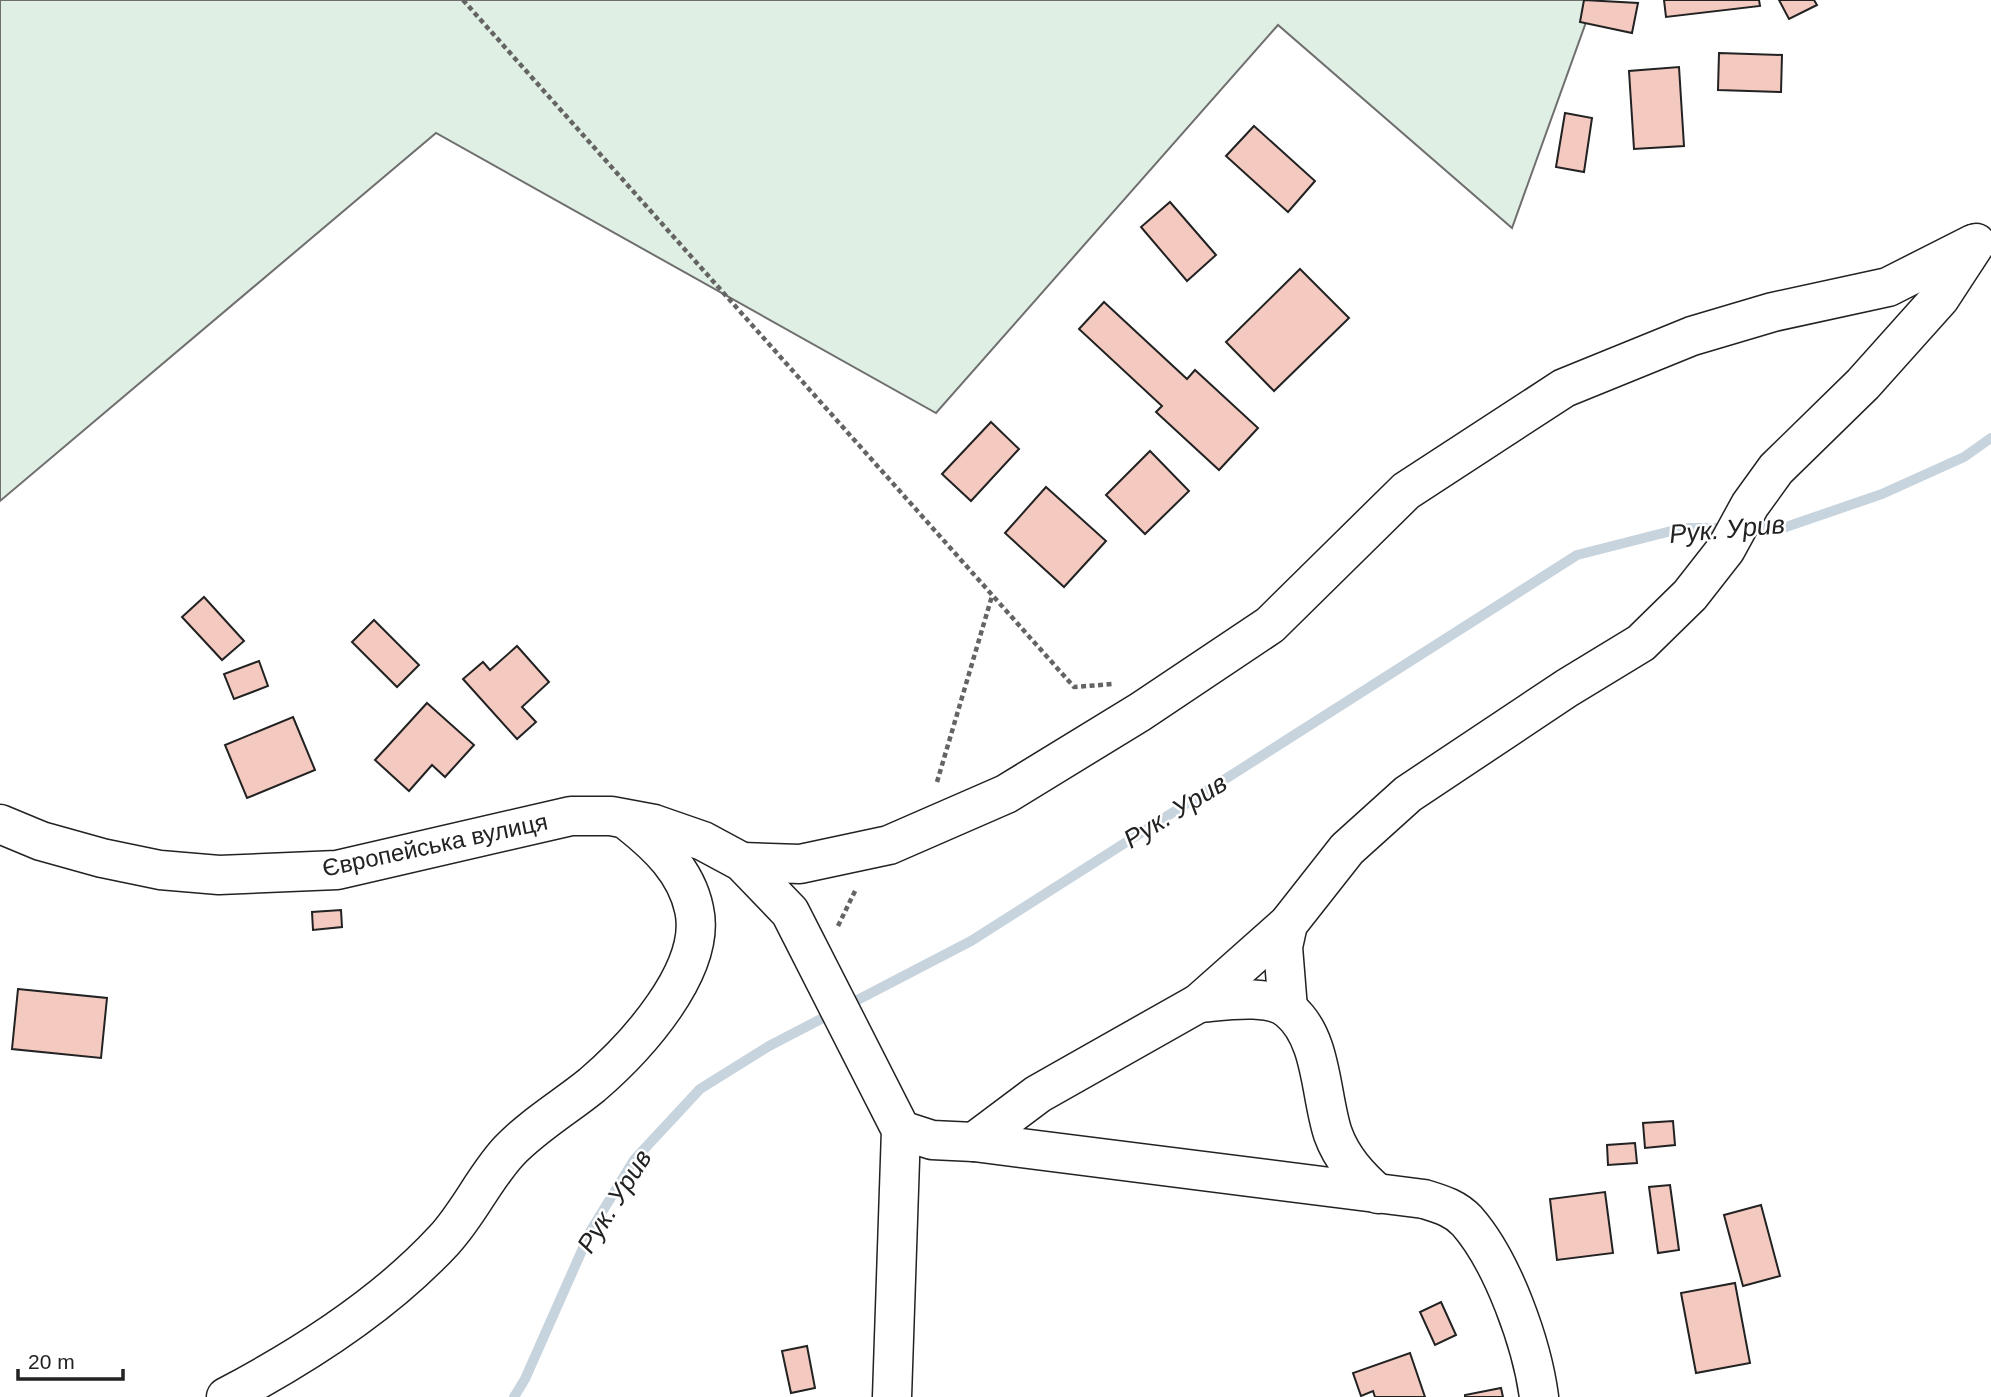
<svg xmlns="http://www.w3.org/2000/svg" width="1991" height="1397" viewBox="0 0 1991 1397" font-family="Arial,sans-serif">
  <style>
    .green { fill: #e0efe3; stroke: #6f6f6f; stroke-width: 2 }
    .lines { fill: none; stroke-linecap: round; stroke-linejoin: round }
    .stream { stroke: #c7d3dd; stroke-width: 10 }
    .building { fill: #f3c9c0; stroke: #222; stroke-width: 2 }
    .minor-casing { stroke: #222; stroke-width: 41 }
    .path { stroke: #646464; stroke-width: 4.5; stroke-dasharray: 5 3.5; stroke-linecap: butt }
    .minor { stroke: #fff; stroke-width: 38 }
    .labels { text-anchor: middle; stroke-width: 5; stroke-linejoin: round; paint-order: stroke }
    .street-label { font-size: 24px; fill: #222; stroke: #fff }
    .water-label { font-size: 26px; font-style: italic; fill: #222; stroke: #fff }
  </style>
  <rect width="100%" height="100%" fill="#fff"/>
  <!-- green -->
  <path class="green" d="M0 0H1594L1512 228 1278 25 936 413 436 133 0 501Z"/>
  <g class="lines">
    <!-- stream -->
    <g class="stream">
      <path d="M1746 528H1783L1882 494 1964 457 1991 438"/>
      <path d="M514 1397 525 1379 591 1230 634 1160 700 1089 769 1046 971 941 1577 555 1683 528H1727"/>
    </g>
  </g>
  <!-- building -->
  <g class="building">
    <path d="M1584 0 1638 3 1632 33 1580 22Z"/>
    <path d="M1664 0H1759L1760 6 1666 17Z"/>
    <path d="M1779 0H1814L1817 5 1789 19Z"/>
    <path d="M1719 53 1782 55 1781 92 1718 90Z"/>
    <path d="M1679 67 1684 146 1634 149 1629 71Z"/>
    <path d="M1565 113 1592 118 1584 172 1556 167Z"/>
    <path d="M1254 126 1315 181 1288 212 1226 156Z"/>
    <path d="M1170 202 1216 255 1187 281 1141 227Z"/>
    <path d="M1300 269 1349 318 1274 391 1226 342Z"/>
    <path d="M1104 302 1187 379 1195 370 1258 428 1219 470 1156 412 1162 406 1079 329Z"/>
    <path d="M991 422 1019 449 971 501 942 474Z"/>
    <path d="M1150 451 1189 491 1145 534 1106 495Z"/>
    <path d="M1046 487 1106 541 1064 587 1005 533Z"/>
    <path d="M204 597 244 641 222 660 182 617Z"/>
    <path d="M374 620 419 665 397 687 352 642Z"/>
    <path d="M517 646 549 682 522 707 536 722 517 739 463 679 483 662 490 670Z"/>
    <path d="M259 661 268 686 234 699 224 674Z"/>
    <path d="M427 703 474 745 445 777 432 765 409 791 375 760Z"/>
    <path d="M293 717 315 770 247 798 225 745Z"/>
    <path d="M341 910 342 927 313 930 312 912Z"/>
    <path d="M18 989 107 998 101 1058 12 1049Z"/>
    <path d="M1673 1121 1675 1145 1645 1148 1643 1123Z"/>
    <path d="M1635 1143 1637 1163 1608 1165 1607 1145Z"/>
    <path d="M1670 1185 1679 1250 1658 1253 1649 1187Z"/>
    <path d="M1605 1192 1613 1253 1557 1260 1550 1199Z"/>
    <path d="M1761 1205 1780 1276 1743 1286 1724 1215Z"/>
    <path d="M1735 1283 1750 1363 1696 1373 1681 1293Z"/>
    <path d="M1441 1302 1456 1335 1435 1345 1420 1312Z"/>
    <path d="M807 1346 815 1388 791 1393 782 1351Z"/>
    <path d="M1410 1353 1425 1397H1375L1373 1391 1361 1396 1353 1373Z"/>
    <path d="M1501 1388 1503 1397H1465V1395Z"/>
  </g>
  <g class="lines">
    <!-- minor casing -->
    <g class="minor-casing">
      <g id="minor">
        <path d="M0 824 41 841 102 858 160 870 219 875 337 870 571 816H611L654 824 703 841 742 862 790 912 901 1130 892 1397"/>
        <path d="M742 862 800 864 889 845 1006 794 1140 712 1270 625 1406 491 1564 388 1692 336 1773 312 1888 287 1973 244"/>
        <path d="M1288 924 1283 947 1288 1009"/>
        <path d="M1199 1003C1224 1001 1269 993 1289 1010 1323 1038 1320 1095 1333 1134 1342 1159 1359 1177 1378 1194"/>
        <path d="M901 1130 932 1140 974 1142 1038 1094 1199 1003 1288 924 1347 849 1408 794 1567 688 1641 643 1690 595 1726 549 1750 505 1776 469 1863 384 1940 298 1976 243"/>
        <path d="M974 1142 1424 1199C1440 1204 1455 1208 1467 1221 1503 1262 1532 1344 1539 1397"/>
        <path d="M226 1397C302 1357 385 1304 444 1240 469 1213 484 1178 509 1151 534 1125 565 1107 592 1085 634 1049 708 970 694 909 686 871 658 845 629 822"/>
      </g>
    </g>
    <!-- path -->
    <g class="path">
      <path d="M463 0 1074 687 1113 684"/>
      <path d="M937 782 992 596"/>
      <path d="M838 926 856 889"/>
    </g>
    <!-- minor -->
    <use href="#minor" class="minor"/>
  </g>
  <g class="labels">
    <!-- street labels -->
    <g class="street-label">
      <text transform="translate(435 845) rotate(-12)" y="8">Європейська вулиця</text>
    </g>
    <!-- water labels -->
    <g class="water-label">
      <text transform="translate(1727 529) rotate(-5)" y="9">Рук. Урив</text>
      <text transform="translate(1175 811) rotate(-32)" y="9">Рук. Урив</text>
      <text transform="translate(614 1201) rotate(-58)" y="9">Рук. Урив</text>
    </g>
  </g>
  <!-- scale -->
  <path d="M18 1369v10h105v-10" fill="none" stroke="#222222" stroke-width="3.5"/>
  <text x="28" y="1369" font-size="21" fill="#222222" stroke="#ffffff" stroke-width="5" paint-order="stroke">20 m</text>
</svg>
